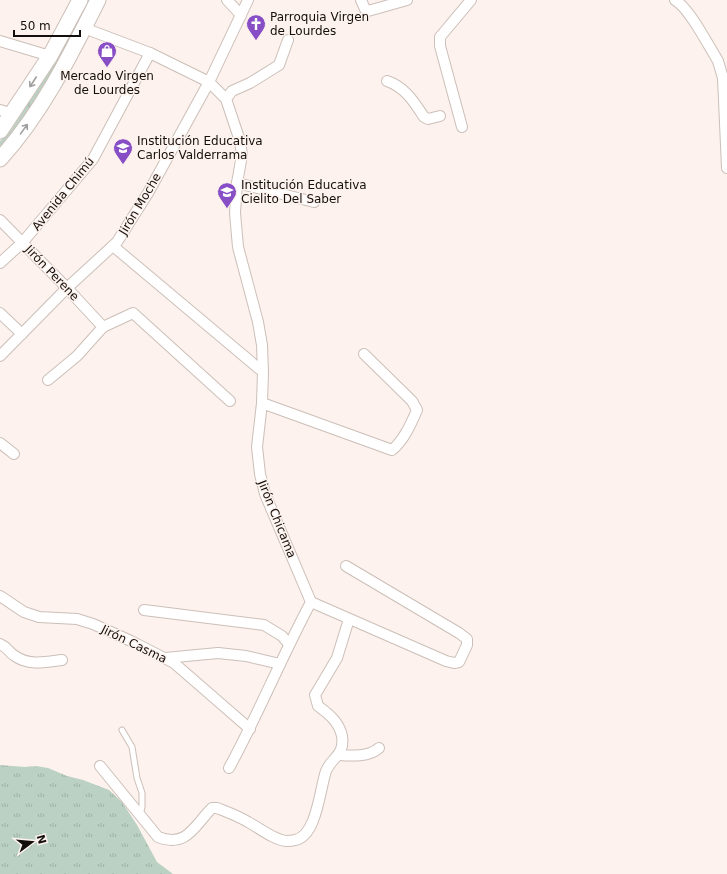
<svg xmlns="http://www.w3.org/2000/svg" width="727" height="874" viewBox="0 0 727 874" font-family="'DejaVu Sans',sans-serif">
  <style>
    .grass { fill: url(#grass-tufts) }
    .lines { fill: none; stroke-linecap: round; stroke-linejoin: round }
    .lane-casing { stroke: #ccbfb8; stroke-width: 7 }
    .street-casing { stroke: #ccbfb8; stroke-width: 12 }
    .secondary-casing { stroke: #ccbfb8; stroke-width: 17 }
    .lane { stroke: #fff; stroke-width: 5 }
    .street { stroke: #fff; stroke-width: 10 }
    .secondary { stroke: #fff; stroke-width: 15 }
    .oneway { stroke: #a19f9e }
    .labels { text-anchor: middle; stroke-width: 3; stroke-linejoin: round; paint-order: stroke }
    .poi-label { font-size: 12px; fill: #130f0c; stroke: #fdf2ed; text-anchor: start }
    .street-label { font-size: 12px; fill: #130f0c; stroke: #fdf2ed }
  </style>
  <defs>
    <pattern id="grass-tufts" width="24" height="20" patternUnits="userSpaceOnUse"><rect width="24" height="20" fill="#bad1c3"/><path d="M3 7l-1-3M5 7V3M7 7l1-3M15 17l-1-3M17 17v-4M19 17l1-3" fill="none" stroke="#9fb2a6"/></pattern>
  </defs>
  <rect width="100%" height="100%" fill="#fdf2ed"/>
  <!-- grass -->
  <g class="grass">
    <path d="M86 0H92C65 52 39 105 0 149V141L11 130 47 74Z"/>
    <path d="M0 765 25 767 36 766 48 768 67 776 83 780 109 790 122 802 137 825 157 862 173 874H0Z"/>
  </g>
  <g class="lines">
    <!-- lane casing -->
    <g class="lane-casing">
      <path id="lane" d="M122 730 132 747 137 778 142 793V807L140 815"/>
    </g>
    <!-- street casing -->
    <g class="street-casing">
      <g id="street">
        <path d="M227 0 241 15"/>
        <path d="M361 0 365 9 368 11 407 0"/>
        <path d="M675 0C690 9 708 45 718 61L723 78 727 168"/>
        <path d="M84 28 150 53 209 82 226 99 240 141 242 155 237 183 235 213 238 247 258 322 262 345 263 372 262 403 257 447 260 474 265 494 311 602C282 656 259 713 229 768"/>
        <path d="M0 41 50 56"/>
        <path d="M387 81C405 87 414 102 424 117L428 119 440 116"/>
        <path d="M226 99 232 91 250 83 279 65 288 40"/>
        <path d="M0 110 12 114"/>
        <path d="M462 127 440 46V37L471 0"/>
        <path d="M237 183 314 202"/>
        <path d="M0 220 67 288 103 327"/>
        <path d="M113 246 263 372"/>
        <path d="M0 263 22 243 93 159 150 53"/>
        <path d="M0 313 22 334"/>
        <path d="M0 356 67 288 117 242 148 193 209 82 248 0"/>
        <path d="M48 380 77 356 103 327 133 313 230 401"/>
        <path d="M262 403 392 450C404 440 411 424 417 410L412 401 364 354"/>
        <path d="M0 443 14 454"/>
        <path d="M0 596 24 612 39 617 77 619 93 624 131 641 174 663 250 729"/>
        <path d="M311 602 446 661 454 663 459 662 467 645V639L459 633 346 566"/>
        <path d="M144 610 264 625 282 636 289 644"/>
        <path d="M0 644C9 648 8 652 15 656 29 666 46 662 62 660"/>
        <path d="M165 658 218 653 246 656 280 664"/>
        <path d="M339 755C352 756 369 757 379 748"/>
        <path d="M100 766 158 837C187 848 194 826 212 808H217C227 812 238 816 248 822 258 827 274 840 286 841 288 841 292 841 295 840 317 836 320 788 326 771 332 757 345 755 342 736 339 722 329 714 318 706L315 695 337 658 349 619"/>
      </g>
    </g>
    <!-- secondary casing -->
    <g class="secondary-casing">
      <g id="secondary">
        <path d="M0 131 50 56 80 0"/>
        <path d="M0 159C42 113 70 56 98 0"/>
      </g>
    </g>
    <!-- lane -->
    <use href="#lane" class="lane"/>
    <!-- street -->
    <use href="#street" class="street"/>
    <!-- secondary -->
    <use href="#secondary" class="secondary"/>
  </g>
  <!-- one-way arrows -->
  <defs><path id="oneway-shaft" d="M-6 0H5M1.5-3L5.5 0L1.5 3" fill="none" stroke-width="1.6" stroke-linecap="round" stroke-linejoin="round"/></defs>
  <g class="oneway">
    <use href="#oneway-shaft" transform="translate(33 82) rotate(123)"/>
    <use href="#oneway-shaft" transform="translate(24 129) rotate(-54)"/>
  </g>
  <!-- icons -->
  <defs>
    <g id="church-pin" transform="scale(1)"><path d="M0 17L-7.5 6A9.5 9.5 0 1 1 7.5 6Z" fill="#874ec5" stroke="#fdf2ed"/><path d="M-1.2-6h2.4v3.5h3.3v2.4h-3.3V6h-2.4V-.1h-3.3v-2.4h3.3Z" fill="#fff"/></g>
    <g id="shop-pin" transform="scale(1)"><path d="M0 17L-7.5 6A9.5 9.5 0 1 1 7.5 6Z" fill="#874ec5" stroke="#fdf2ed"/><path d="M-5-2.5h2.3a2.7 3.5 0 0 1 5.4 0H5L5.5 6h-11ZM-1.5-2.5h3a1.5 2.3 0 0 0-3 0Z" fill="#fff"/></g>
    <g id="school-pin" transform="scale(1)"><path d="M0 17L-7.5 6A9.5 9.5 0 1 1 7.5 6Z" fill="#874ec5" stroke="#fdf2ed"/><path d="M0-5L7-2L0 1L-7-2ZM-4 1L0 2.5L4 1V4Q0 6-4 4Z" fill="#fff"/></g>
  </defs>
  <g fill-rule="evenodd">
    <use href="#church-pin" x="256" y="24"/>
    <use href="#shop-pin" x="107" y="51"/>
    <use href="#school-pin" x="123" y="148"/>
    <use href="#school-pin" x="227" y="192"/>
  </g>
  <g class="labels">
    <!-- poi labels -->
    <g class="poi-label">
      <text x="270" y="21">Parroquia Virgen<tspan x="270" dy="14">de Lourdes</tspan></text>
      <text x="107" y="80" text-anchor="middle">Mercado Virgen<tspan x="107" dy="14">de Lourdes</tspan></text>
      <text x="137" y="145">Institución Educativa<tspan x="137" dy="14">Carlos Valderrama</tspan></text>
      <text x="241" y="189">Institución Educativa<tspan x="241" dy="14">Cielito Del Saber</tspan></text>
    </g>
    <!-- street labels -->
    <g class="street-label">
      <text transform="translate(63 194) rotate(-51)" y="4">Avenida Chimú</text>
      <text transform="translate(140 204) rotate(-59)" y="4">Jirón Moche</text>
      <text transform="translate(52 273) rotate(46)" y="4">Jirón Perene</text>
      <text transform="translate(277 519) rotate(68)" y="4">Jirón Chicama</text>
      <text transform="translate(134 644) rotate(26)" y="4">Jirón Casma</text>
    </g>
  </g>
  <!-- north arrow -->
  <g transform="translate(32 842) rotate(74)" stroke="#fdf2ed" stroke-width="3" paint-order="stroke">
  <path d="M0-3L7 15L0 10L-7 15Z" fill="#130f0c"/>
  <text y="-6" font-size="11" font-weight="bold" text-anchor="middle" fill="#130f0c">N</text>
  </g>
  <!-- scale -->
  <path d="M14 30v6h66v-6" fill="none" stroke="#130f0c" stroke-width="2"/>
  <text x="20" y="30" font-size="12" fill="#130f0c" stroke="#fdf2ed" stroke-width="3" paint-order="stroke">50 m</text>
</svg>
